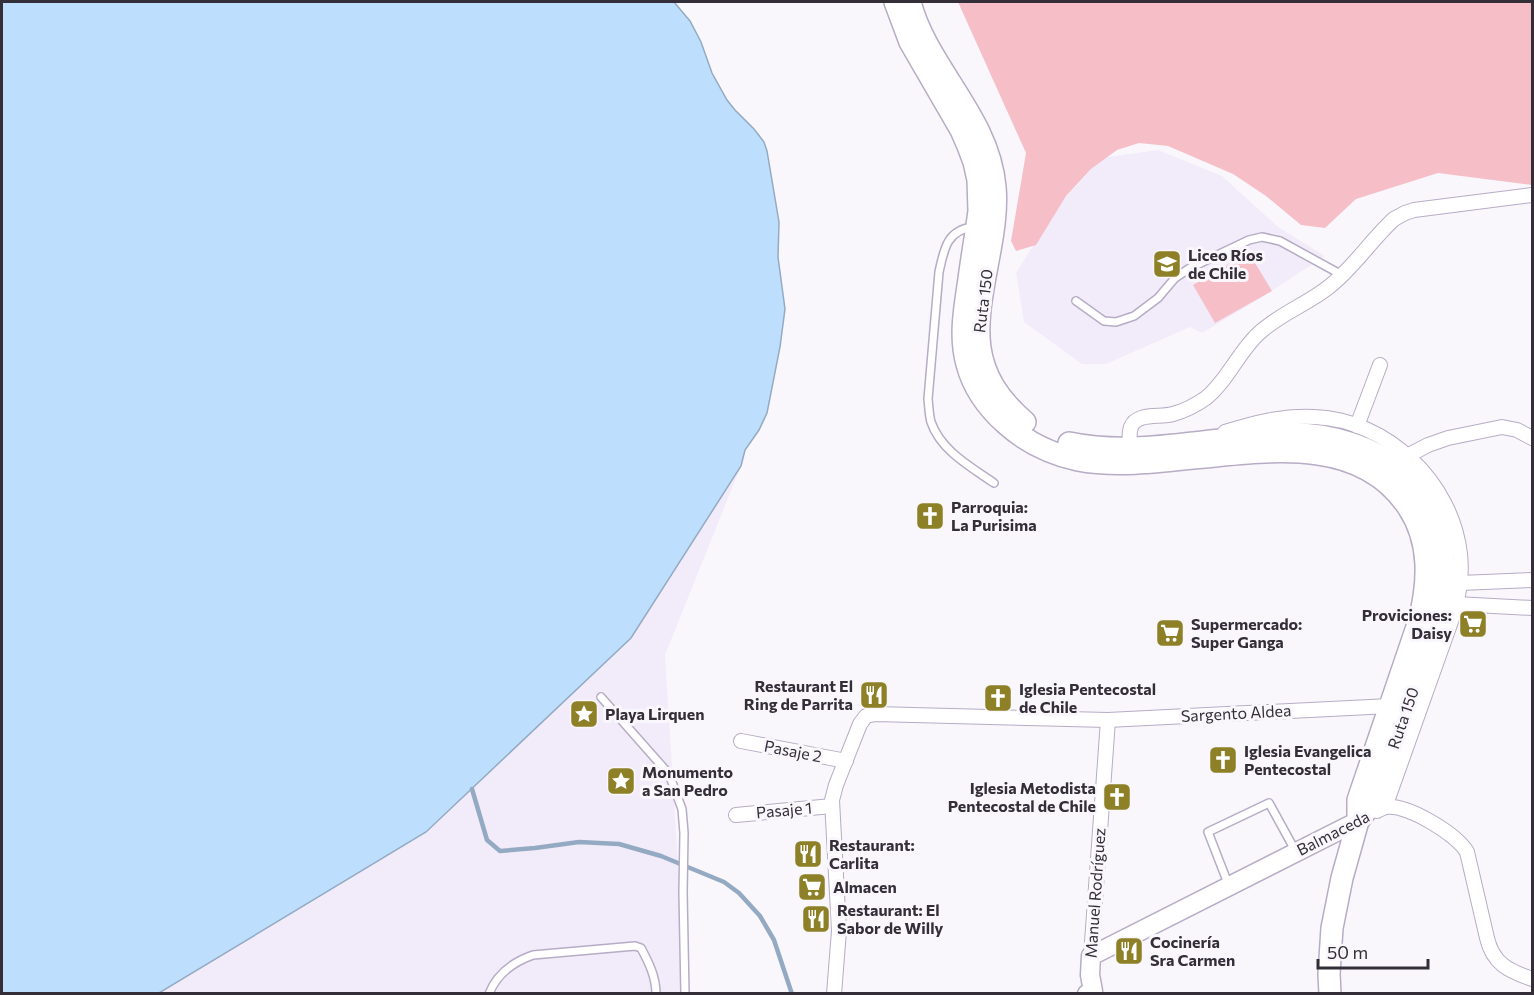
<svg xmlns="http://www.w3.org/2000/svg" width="1534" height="995" viewBox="0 0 1534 995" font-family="Commissioner,sans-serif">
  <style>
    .built { fill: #f2ecfa }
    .green { fill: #f6bfc8 }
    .water { fill: #bddffd; stroke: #94aac2; stroke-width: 1.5 }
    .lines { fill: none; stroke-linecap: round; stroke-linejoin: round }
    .stream { stroke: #94aac2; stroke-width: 4.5 }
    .lane-casing { stroke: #b7acc5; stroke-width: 10 }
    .street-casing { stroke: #b7acc5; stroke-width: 16 }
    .secondary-casing { stroke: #b7acc5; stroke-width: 21 }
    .primary-casing { stroke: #b7acc5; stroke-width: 24 }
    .lane { stroke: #fff; stroke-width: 7 }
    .street { stroke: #fff; stroke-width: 14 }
    .secondary { stroke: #fff; stroke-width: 18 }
    .primary { stroke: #fff; stroke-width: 21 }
    .labels { text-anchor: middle; stroke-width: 6; stroke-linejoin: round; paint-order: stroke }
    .poi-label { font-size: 16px; font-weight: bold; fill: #332e38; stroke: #f9f7fc; text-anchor: start }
    .street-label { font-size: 16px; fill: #332e38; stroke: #f9f7fc }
  </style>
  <rect width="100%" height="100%" fill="#f9f7fc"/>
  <!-- built -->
  <g class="built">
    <path d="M1158 150 1222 176 1278 227 1325 256 1264 296 1202 333 1190 327 1106 364H1082L1024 322 1016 273 1060 203 1102 158Z"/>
    <path d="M741 466 665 655 686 993 159 994 426 832 631 638Z"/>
  </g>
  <!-- green -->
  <g class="green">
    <path d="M958 2H1532V185L1438 173 1356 199 1325 228 1301 225 1266 196 1233 174 1168 146 1139 143 1117 150 1091 169 1066 196 1036 245 1016 251 1011 241 1026 153Z"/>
    <path d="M1249 253 1272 291 1215 323 1193 285Z"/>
  </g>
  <!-- water -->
  <path class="water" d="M2 2H674L690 21 701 42 712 73 727 100 735 110 754 129 764 142 767 151 779 222 778 257 785 309 780 347 767 413 759 430 745 450 741 466 631 638 426 832 159 993H2Z"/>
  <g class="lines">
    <!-- stream -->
    <path class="stream" d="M472 789 487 840 500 851 535 848 579 842 619 844 661 856 724 882 739 893 760 916 774 940 792 994"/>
    <!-- lane casing -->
    <g class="lane-casing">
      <g id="lane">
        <path d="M973 227C947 230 944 249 939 272L928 399C929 407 929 415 931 422 941 451 971 467 994 483"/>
        <path d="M1076 301 1104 321 1116 322 1134 316 1158 298 1175 278 1190 268 1249 240 1262 237 1280 241 1342 275"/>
        <path d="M601 697 669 774 682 809 684 833 683 892 685 994"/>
        <path d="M1229 886 1208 832 1269 803 1296 852"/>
        <path d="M489 994C497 973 513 962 533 955L635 946 641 948C649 963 656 977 656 994"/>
      </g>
    </g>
    <!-- street casing -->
    <g class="street-casing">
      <g id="street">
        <path d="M1357 426 1380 365"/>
        <path d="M1225 432C1254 423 1284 415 1315 417 1387 420 1452 482 1460 554 1463 580 1457 606 1448 630L1385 807"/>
        <path d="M1131 455C1130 446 1128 435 1131 427 1137 412 1160 418 1173 414 1184 411 1196 405 1206 398 1227 381 1238 353 1258 334 1279 314 1308 304 1330 286 1354 267 1371 240 1394 219L1405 213 1414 210 1532 195"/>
        <path d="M1407 456 1428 445 1448 438 1502 427 1517 430 1532 438"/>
        <path d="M1460 583 1532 580"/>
        <path d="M1456 604 1532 608"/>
        <path d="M741 741 846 761"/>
        <path d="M1377 811C1378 810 1384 808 1385 807 1408 804 1456 834 1467 852L1487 938C1493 964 1509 971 1532 979"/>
        <path d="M736 815 832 806"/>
        <path d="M1091 956 1108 720"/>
        <path d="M834 994 839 931 832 800 836 785 860 724 866 716 875 714 1108 720 1390 706"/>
      </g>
    </g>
    <!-- secondary casing -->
    <g class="secondary-casing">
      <path id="secondary" d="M1087 994 1093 991 1090 975 1091 956 1358 821"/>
    </g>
    <!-- primary casing -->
    <g class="primary-casing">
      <g id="primary">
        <path d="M895 2 910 42 961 130 968 146 974 162 978 180 979 211C976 234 972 256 969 279 965 307 959 336 967 364 973 387 988 408 1006 424 1026 442 1051 454 1078 460 1179 480 1340 404 1408 507 1431 542 1429 582 1419 621L1358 800V821L1342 878 1332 928 1329 974 1330 994"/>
        <path d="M910 2C927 68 989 116 995 187 997 208 994 229 990 250 977 321 963 369 1025 422"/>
        <path d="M1069 443C1140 458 1215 436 1287 434 1327 433 1375 445 1404 475 1467 543 1443 603 1416 679 1403 718 1389 757 1376 796L1369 807 1358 821"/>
      </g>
    </g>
    <!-- lane -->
    <use href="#lane" class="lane"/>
    <!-- street -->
    <use href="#street" class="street"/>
    <!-- secondary -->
    <use href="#secondary" class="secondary"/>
    <!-- primary -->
    <use href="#primary" class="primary"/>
  </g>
  <!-- icons -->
  <defs>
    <g id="school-square" transform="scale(1.5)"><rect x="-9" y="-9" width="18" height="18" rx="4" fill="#8d8027" stroke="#f9f7fc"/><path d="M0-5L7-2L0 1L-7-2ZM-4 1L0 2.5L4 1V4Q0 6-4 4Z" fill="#fff"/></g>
    <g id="church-square" transform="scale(1.5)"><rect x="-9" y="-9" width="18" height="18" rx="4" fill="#8d8027" stroke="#f9f7fc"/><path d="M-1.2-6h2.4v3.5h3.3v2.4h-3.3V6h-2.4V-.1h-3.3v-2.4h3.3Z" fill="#fff"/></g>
    <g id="supermarket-square" transform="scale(1.5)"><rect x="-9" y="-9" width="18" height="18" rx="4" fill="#8d8027" stroke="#f9f7fc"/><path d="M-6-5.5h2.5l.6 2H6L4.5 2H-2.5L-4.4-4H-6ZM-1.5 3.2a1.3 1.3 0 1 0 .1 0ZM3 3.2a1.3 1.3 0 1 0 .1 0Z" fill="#fff"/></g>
    <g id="restaurant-square" transform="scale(1.5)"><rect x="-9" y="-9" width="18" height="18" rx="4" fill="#8d8027" stroke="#f9f7fc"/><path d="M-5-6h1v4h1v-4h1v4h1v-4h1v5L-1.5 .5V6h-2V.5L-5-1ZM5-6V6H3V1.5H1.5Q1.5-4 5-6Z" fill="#fff"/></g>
    <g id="sight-square" transform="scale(1.5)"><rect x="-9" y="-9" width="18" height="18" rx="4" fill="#8d8027" stroke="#f9f7fc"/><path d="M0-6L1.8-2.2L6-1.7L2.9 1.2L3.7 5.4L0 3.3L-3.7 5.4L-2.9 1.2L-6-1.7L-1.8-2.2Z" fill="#fff"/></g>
  </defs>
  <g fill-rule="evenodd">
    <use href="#school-square" x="1167" y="264"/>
    <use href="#church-square" x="930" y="516"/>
    <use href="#supermarket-square" x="1473" y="624"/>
    <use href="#supermarket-square" x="1170" y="633"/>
    <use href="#restaurant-square" x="874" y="695"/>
    <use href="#church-square" x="998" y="698"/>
    <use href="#sight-square" x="584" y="714"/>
    <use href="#church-square" x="1223" y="760"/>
    <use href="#sight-square" x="621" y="781"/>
    <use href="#church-square" x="1117" y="797"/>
    <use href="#restaurant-square" x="808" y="854"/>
    <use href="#supermarket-square" x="812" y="887"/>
    <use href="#restaurant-square" x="816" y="919"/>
    <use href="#restaurant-square" x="1129" y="951"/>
  </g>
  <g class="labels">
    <!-- poi labels -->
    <g class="poi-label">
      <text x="1188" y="261">Liceo Ríos<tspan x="1188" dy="18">de Chile</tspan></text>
      <text x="951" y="513">Parroquia:<tspan x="951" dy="18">La Purisima</tspan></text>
      <text x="1452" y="621" text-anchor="end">Proviciones:<tspan x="1452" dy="18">Daisy</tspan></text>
      <text x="1191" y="630">Supermercado:<tspan x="1191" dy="18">Super Ganga</tspan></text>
      <text x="853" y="692" text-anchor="end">Restaurant El<tspan x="853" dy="18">Ring de Parrita</tspan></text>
      <text x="1019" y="695">Iglesia Pentecostal<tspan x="1019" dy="18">de Chile</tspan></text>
      <text x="605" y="720">Playa Lirquen</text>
      <text x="1244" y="757">Iglesia Evangelica<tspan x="1244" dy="18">Pentecostal</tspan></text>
      <text x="642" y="778">Monumento<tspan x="642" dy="18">a San Pedro</tspan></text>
      <text x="1096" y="794" text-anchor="end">Iglesia Metodista<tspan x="1096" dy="18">Pentecostal de Chile</tspan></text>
      <text x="829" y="851">Restaurant:<tspan x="829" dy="18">Carlita</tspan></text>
      <text x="833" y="893">Almacen</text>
      <text x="837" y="916">Restaurant: El<tspan x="837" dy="18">Sabor de Willy</tspan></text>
      <text x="1150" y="948">Cocinería<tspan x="1150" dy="18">Sra Carmen</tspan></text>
    </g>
    <!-- street labels -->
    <g class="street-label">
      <text transform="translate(983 301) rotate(-83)" y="6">Ruta 150</text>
      <text transform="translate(1236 713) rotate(-3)" y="6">Sargento Aldea</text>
      <text transform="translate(1403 718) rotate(-71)" y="6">Ruta 150</text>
      <text transform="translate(793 751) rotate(11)" y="6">Pasaje 2</text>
      <text transform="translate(784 810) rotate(-5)" y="6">Pasaje 1</text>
      <text transform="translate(1333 833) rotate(-27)" y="6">Balmaceda</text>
      <text transform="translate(1095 893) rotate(-86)" y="6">Manuel Rodríguez</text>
    </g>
  </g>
  <!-- border -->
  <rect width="1534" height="995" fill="none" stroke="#332e38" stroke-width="6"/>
  <!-- scale -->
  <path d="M1318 959v9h110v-9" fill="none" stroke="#332e38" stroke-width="3"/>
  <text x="1327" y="959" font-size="18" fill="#332e38" stroke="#f9f7fc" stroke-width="4.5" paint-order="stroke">50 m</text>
</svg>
